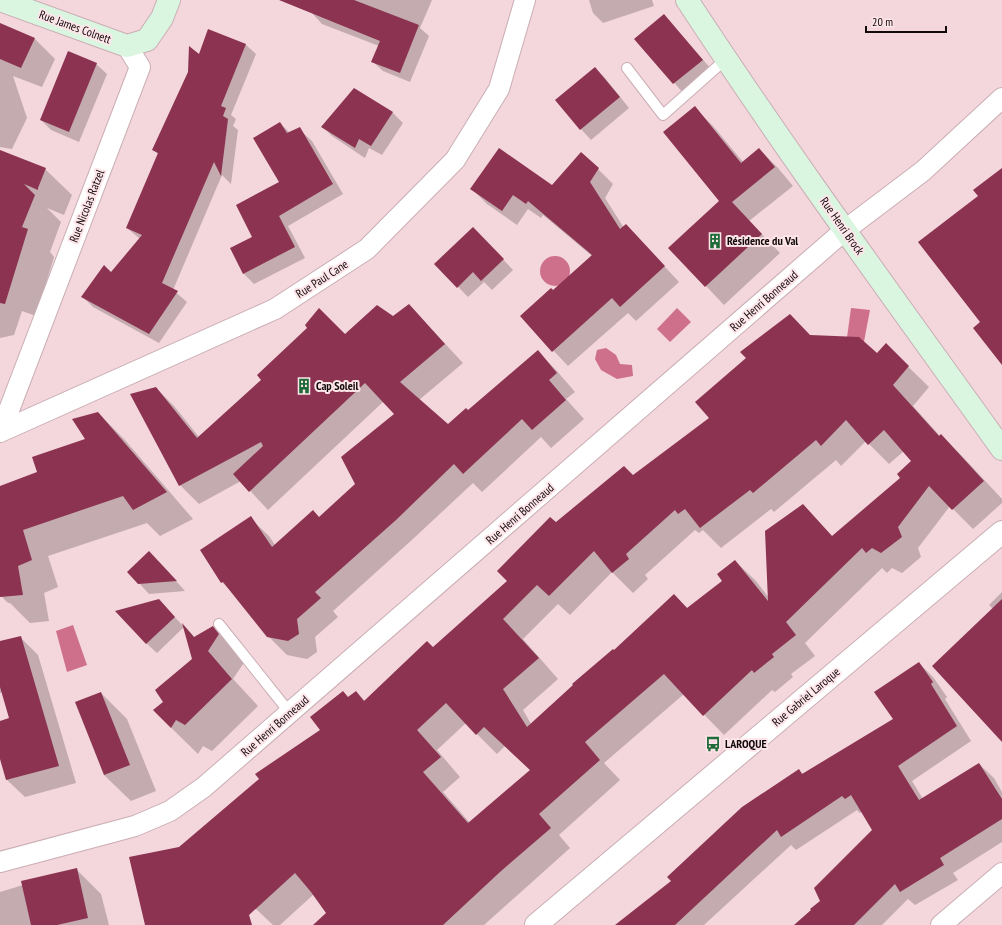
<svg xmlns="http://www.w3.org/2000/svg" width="1002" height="925" viewBox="0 0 1002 925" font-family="'PT Sans Narrow',sans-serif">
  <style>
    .water { fill: #ce708b }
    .shadow { fill: #0003; fill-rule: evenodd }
    .building { fill: #8b3350; fill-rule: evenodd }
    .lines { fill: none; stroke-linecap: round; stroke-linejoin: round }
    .service-casing { stroke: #caaeb4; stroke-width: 12 }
    .minor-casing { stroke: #caaeb4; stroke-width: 22 }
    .tertiary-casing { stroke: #caaeb4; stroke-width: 24 }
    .secondary-casing { stroke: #caaeb4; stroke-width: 24 }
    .service { stroke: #fff; stroke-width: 10 }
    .minor { stroke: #fff; stroke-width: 20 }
    .tertiary { stroke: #fff; stroke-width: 22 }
    .secondary { stroke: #daf6e1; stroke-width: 22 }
    .labels { text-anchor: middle; stroke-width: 4; stroke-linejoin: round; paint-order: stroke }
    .street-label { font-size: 12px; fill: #12090b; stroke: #fde5ea }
    .poi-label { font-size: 12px; font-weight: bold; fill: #12090b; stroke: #fde5ea; text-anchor: start }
  </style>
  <rect width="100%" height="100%" fill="#f4d6dd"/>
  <!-- water -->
  <g class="water">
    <circle cx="555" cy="271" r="15"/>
    <path d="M677 308 691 322 670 342 657 329Z"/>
    <path d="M851 308 870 310 862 352 846 345Z"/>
    <path d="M606 348 616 355 620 364 632 365 633 376 617 379 601 370 595 359 597 350Z"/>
    <path d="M73 625 87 665 67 672 56 631Z"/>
  </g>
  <!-- shadow -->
  <g class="shadow">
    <path d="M309 0H432L420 28 429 36 410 82 383 71 372 61 379 46 322 24 312 13 316 3Z"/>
    <path d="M589 0H652L654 6 603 23 593 13Z"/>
    <path d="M664 15 712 70 684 94 636 39Z"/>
    <path d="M0 24 35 39 55 59 42 87 13 76 27 118 12 149 0 147Z"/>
    <path d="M245 44 256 54 231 115 236 119 233 126 238 130 231 184 222 175 173 290 187 302 159 343 93 307 83 297 111 274 140 239 127 228 158 154 153 149 199 56Z"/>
    <path d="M96 64 107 74 79 142 51 130 41 120Z"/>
    <path d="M595 68 605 78 629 108 591 140 581 129Z"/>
    <path d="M354 90 393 113 403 123 382 155 369 148 365 158 332 136 322 126Z"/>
    <path d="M695 108 713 126 743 162 759 149 778 168 793 186 749 221 780 253 724 305 670 248 720 201Z"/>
    <path d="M280 123 290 133 301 131 312 141 343 194 288 226 305 258 254 284 244 274 254 237 280 182Z"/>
    <path d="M0 151 45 169 72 195 64 215 47 208 61 222 50 252 54 257 36 316 22 311 14 335 0 338Z"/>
    <path d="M598 169 613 184 605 198 624 228 626 225 679 282 636 321 628 313 568 366 521 316 553 291 592 256 543 215 541 218 528 209 517 225 487 204 472 189 552 186Z"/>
    <path d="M483 238 513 270 492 290 484 282 468 297 436 264Z"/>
    <path d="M409 305 463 363 419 400 448 426 468 411 538 352 556 370 575 392 566 399 584 419 551 448 541 437 482 492 473 483 414 538 333 611 338 617 315 637 317 652 307 659 287 655 268 636 232 592 222 582 201 550 250 518 269 536 275 545 319 518 356 484 396 414 384 401 268 510 241 481 199 504 180 485 156 388 174 406 199 437 345 335 393 317Z"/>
    <path d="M810 336 877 354 886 345 929 387 913 406 940 436 941 435 961 455 1002 499V503L973 529 950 506 918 548 921 557 902 573 892 568 887 573 882 568 805 643 815 656 791 674 793 677 775 692 772 690 724 735 684 694 604 763 620 780 559 835 570 848 521 892 484 925H314L328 913 314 894 280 925H273L256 909 201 830 322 731 348 698 356 692 365 701 433 648 508 581 556 524 633 476 710 418ZM866 441 889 464 904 451 913 461 902 478 833 537 802 505 769 598 756 581 735 561 724 581 688 609 674 595 615 652 531 724 523 710 558 679 523 639 558 604 570 615 612 572 633 593 648 579 645 575 695 530 699 533 703 530 721 548 771 509 774 512 836 460 841 466ZM466 723 497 754 505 746 531 771 470 823 443 792 460 777 437 750Z"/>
    <path d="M98 413 124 439 193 519 160 536 147 523 48 556 58 587 44 593 49 621 30 623 10 603H8L0 595V487L39 473 86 439Z"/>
    <path d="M159 562 185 591 149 594 139 583Z"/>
    <path d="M1002 592V701L993 609 989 605Z"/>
    <path d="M169 611 184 627 157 653 146 643Z"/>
    <path d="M184 626 195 638 213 628 240 654 245 661 233 679 258 706 212 751 203 746 198 754 154 711 165 702 194 659Z"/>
    <path d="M20 637 38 655 76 783 25 797 7 780 0 755V722L10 719 2 692 0 693V642Z"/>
    <path d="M919 663 933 677 947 697 945 699 971 741 912 781 923 799 979 764 994 778 1002 792V842L953 873 958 880 915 905 908 899 882 925H796L821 902 873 830 862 812 860 813 857 810 796 850 791 845 704 925H638L673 881 799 770 803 774 894 719Z"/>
    <path d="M101 693 127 719 156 791 131 801 104 775Z"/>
    <path d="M76 869 101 894 109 925H0V892Z"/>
  </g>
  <!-- building -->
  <g class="building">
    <path d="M279 0H354L419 25 400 73 371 62 380 41Z"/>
    <path d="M664 14 703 60 673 84 634 39Z"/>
    <path d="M0 23 35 38 21 68 0 59Z"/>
    <path d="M208 29 246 44 221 106 226 108 223 116 228 119 221 176 214 162 162 283 178 291 149 334 81 297 104 265 111 272 142 235 126 228 158 153 152 150 188 72 189 46 199 54Z"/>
    <path d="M68 51 97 63 69 132 40 120Z"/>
    <path d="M595 67 620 97 580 130 555 100Z"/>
    <path d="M354 88 393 112 371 146 359 139 355 148 321 127Z"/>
    <path d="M695 106 741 163 759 148 775 167 732 202 762 234 705 287 668 248 719 201 663 132Z"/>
    <path d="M280 122 287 133 300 127 333 184 279 216 295 247 243 274 230 248 252 237 236 205 279 182 253 138Z"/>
    <path d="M499 148 552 185 581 152 599 168 590 182 620 229 626 224 665 266 620 307 612 298 552 352 520 316 551 288 553 290 592 255 528 201 526 204 513 195 502 211 470 189Z"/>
    <path d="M0 150 46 168 38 188V190L24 184 35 195 22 227 28 229 5 304 0 303Z"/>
    <path d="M1002 168V365L973 328 980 322 918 242 978 196 973 190Z"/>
    <path d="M473 227 504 259 481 281 473 272 457 288 434 264Z"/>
    <path d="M409 304 445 344 400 382 448 424 466 408 468 410 538 350 557 373 549 380 566 400 532 430 522 419 463 474 454 464 396 520 315 592 321 598 297 619 299 634 288 641 267 637 223 582 221 583 200 550 251 516 272 547 313 510 319 517 355 484 341 457 394 414 365 383 249 492 233 474 263 446 261 442 179 486 130 394 156 387 197 438 261 380 257 375 307 328 305 325 319 308 345 334 377 305 393 316Z"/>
    <path d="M790 314 810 335 859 337 877 353 886 343 909 366 893 385 939 436 941 434 984 481 952 510 929 486 898 527 902 537 881 553 872 548 866 553 862 548 786 622 796 635 772 654 774 657 754 673 752 670 703 716 664 674 585 742 600 760 539 814 551 828 500 872 443 925H313L326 913 311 892 295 873 249 915 252 925H145L129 857 179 847 259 779 255 774 320 730 310 717 343 691 348 697 356 691 364 701 427 641 433 647 507 581 497 571 550 517 556 522 624 466 633 475 709 418 695 402 746 358 740 352ZM846 420 868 445 884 430 911 461 897 474 900 478 832 536 803 504 765 531 768 601 735 560 717 574 722 581 687 608 674 594 614 650 613 649 572 684 573 685 527 727 503 689 539 658 503 619 537 585 549 596 594 551 612 573 629 559 626 554 675 510 678 514 685 509 700 528 750 490 753 493 816 440 821 446ZM446 703 476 735 484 727 530 770 468 823 423 772 441 757 417 730Z"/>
    <path d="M98 412 167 492 133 510 123 496 23 530 32 560 18 566 23 595 0 597V486L37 472 32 457 85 439 72 419Z"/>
    <path d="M149 551 177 581 138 584 127 572Z"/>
    <path d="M159 599 175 617 146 644 115 611Z"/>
    <path d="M1002 599V742L932 666Z"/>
    <path d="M182 623 194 637 213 626 219 634 208 651 232 679 185 725 176 720 171 728 153 710 163 702 155 690 192 659Z"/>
    <path d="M21 636 59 766 6 780 0 759V721L9 718 0 687V641Z"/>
    <path d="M919 662 933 682 931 684 957 726 898 766 919 800 979 763 1002 799V819L940 858 944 865 900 892 895 884 854 925H794L811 910 810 909 820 901 814 888 872 830 851 795 845 799 842 796 781 837 777 830 675 925H615L671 881 667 877 742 807 799 769 802 774 893 719 874 692Z"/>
    <path d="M101 692 130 765 104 775 75 702Z"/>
    <path d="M77 868 88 918 57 925H31L21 881Z"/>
  </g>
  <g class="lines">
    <!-- service casing -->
    <g class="service-casing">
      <g id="service">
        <path d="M627 68 663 115 726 59"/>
        <path d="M219 624 290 713"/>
      </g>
    </g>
    <!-- minor casing -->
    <g class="minor-casing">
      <g id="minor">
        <path d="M1 431 140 67 127 46"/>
        <path d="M0 432 275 309 367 249 455 160 499 89 525 0"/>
        <path d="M0 862 135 826 170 811 204 787 845 230 923 171 1002 98"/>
        <path d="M941 925 1002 873"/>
      </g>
    </g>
    <!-- tertiary casing -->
    <g class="tertiary-casing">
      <path id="tertiary" d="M536 925 1002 532"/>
    </g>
    <!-- secondary casing -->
    <g class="secondary-casing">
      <g id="secondary">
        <path d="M0 0 127 46 147 40 162 18 169 0"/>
        <path d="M687 0C787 153 895 300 1002 449"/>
      </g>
    </g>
    <!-- service -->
    <use href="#service" class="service"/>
    <!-- minor -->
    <use href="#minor" class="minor"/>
    <!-- tertiary -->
    <use href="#tertiary" class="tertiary"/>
    <!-- secondary -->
    <use href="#secondary" class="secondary"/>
  </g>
  <!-- icons -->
  <defs>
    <g id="building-bare" transform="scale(1.2)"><path d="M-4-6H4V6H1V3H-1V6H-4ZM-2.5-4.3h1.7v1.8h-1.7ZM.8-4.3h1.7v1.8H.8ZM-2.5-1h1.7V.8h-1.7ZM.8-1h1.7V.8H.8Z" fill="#206b39" stroke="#fde5ea" stroke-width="2.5" paint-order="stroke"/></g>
    <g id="bus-bare" transform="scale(1.2)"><path d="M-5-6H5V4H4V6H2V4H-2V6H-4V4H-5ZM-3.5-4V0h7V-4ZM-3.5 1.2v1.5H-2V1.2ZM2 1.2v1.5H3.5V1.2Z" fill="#206b39" stroke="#fde5ea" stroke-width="2.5" paint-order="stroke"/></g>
  </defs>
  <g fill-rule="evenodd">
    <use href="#building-bare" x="715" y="241"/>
    <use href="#building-bare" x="304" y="386"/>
    <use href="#bus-bare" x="713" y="744"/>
  </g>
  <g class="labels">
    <!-- street labels -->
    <g class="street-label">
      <text transform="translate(75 27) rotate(20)" y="4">Rue James Colnett</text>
      <text transform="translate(87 206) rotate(-69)" y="4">Rue Nicolas Ratzel</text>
      <text transform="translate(842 226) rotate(55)" y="4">Rue Henri Brock</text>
      <text transform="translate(322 279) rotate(-33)" y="4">Rue Paul Cane</text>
      <text transform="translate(764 301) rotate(-41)" y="4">Rue Henri Bonneaud</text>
      <text transform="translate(520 514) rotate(-41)" y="4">Rue Henri Bonneaud</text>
      <text transform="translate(806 697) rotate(-40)" y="4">Rue Gabriel Laroque</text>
      <text transform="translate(275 726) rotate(-41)" y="4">Rue Henri Bonneaud</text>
    </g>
    <!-- poi labels -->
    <g class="poi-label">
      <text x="727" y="245">Résidence du Val</text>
      <text x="316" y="390">Cap Soleil</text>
      <text x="725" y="748">LAROQUE</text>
    </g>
  </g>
  <!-- scale -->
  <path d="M866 26v6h80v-6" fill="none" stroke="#12090b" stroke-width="2"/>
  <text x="872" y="26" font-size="12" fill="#12090b" stroke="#fde5ea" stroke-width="3" paint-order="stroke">20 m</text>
</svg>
